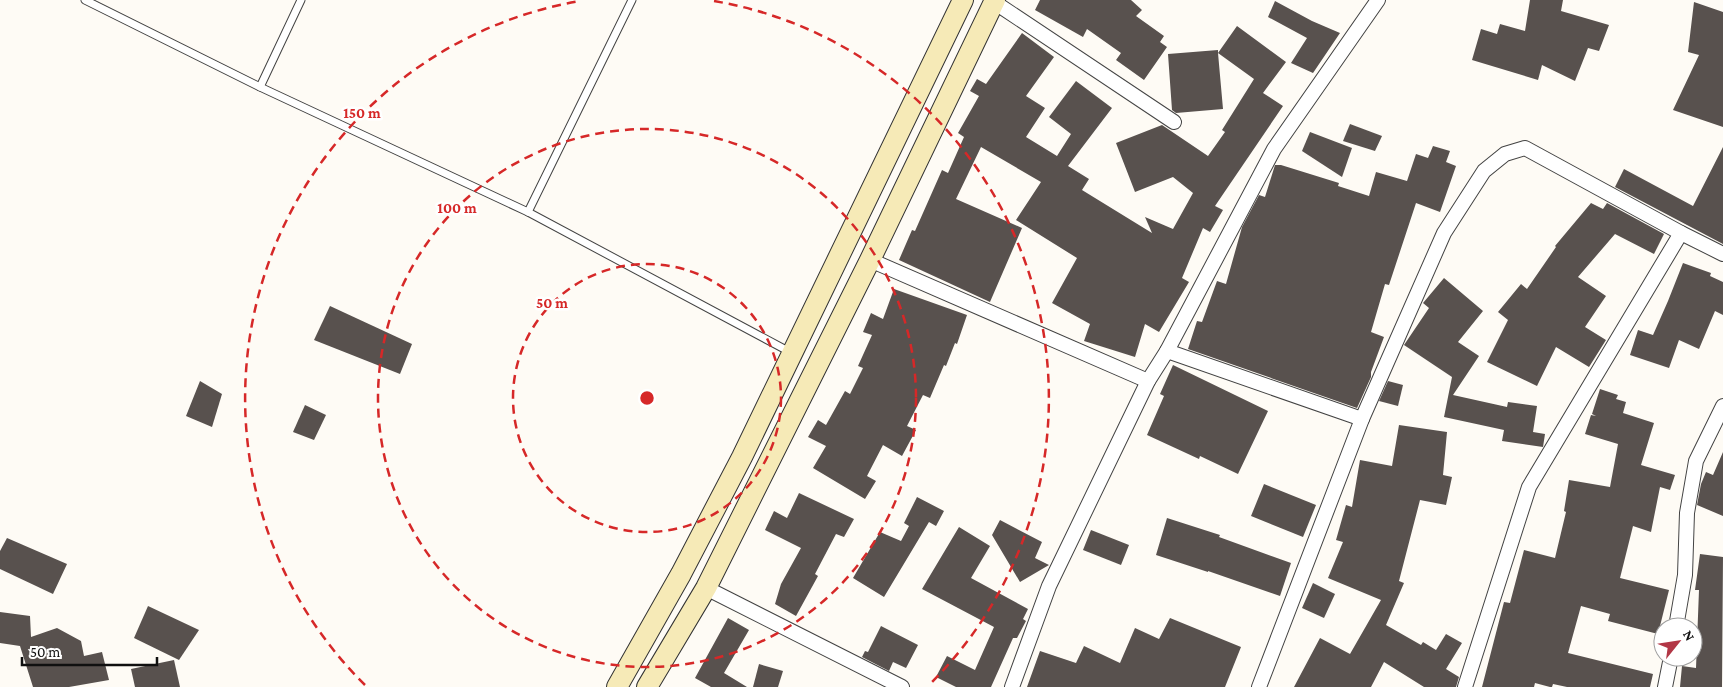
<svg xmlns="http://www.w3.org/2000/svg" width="1723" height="687" viewBox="0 0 1723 687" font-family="'Crimson Pro',serif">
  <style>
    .building { fill: #58514e }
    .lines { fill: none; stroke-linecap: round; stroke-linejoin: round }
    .lane-casing { stroke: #434343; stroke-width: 9 }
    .street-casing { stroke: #434343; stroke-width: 16 }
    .secondary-casing { stroke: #323232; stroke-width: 22 }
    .lane { stroke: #fff; stroke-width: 7 }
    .street { stroke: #fff; stroke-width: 14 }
    .secondary { stroke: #f6eab7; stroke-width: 20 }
    .ring { fill: none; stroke: #d62828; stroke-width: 2.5; stroke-dasharray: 9 6 }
    .centre { fill: #d62828; stroke: #fff; stroke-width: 2.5 }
    .ring-label { font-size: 15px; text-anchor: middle; font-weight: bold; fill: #d62828; stroke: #fff; stroke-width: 5; stroke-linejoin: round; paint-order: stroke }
  </style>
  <rect width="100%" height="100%" fill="#fefbf5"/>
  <!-- building -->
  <g class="building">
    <path d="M1040 0H1131L1142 10 1136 16 1164 36 1160 42 1167 47 1144 80 1116 60 1121 53 1087 29 1083 37 1035 10Z"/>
    <path d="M1530 0H1563L1561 11 1609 25 1599 51 1588 48 1575 81 1542 65 1538 80 1472 60 1481 29 1497 34 1500 24 1525 31Z"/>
    <path d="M1275 1 1312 21 1340 33 1313 73 1291 63 1307 38 1268 17Z"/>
    <path d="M1694 2 1723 12V127L1673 110 1699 55 1688 52Z"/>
    <path d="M1237 26 1286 62 1263 93 1283 106 1215 206 1223 210 1210 232 1203 228 1182 278 1189 282 1159 332 1145 324 1135 357 1084 341 1090 324 1052 303 1077 258 1016 220 1041 182 981 147 956 199 1022 228 990 302 899 260 912 230 915 231 942 170 948 173 964 137 958 133 979 96 970 91 977 79 986 84 1022 33 1054 57 1026 96 1045 108 1026 137 1057 156 1071 134 1049 117 1076 81 1112 108 1068 166 1089 179 1082 190 1152 233 1145 217 1173 229 1193 193 1173 177 1135 192 1116 143 1162 125 1208 156 1225 132 1222 130 1254 79 1218 53 1223 109 1176 113 1172 110 1168 54 1218 50V53Z"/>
    <path d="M1350 124 1382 136 1375 151 1343 141Z"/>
    <path d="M1310 132 1352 148 1342 177 1302 151Z"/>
    <path d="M1433 146 1450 151 1446 162 1456 166 1440 212 1416 203 1389 285 1385 284 1371 332 1384 337 1371 372V377L1357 408 1188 349 1197 321 1202 322 1217 281 1226 284 1242 227 1259 195 1265 197 1275 165H1281L1339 183 1338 186 1369 196 1376 172 1407 181 1416 154 1428 158Z"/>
    <path d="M1723 147V244L1615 187 1624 169 1693 206Z"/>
    <path d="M1591 203 1603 209 1607 203 1664 234 1654 254 1615 234 1578 277 1606 296 1585 327 1606 340 1589 367 1556 347 1537 386 1487 362 1508 320 1498 312 1521 284 1527 289 1556 247 1555 246Z"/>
    <path d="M1683 263 1711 273 1710 276 1723 282V315L1715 311 1699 349 1679 340 1669 368 1630 355 1638 330 1653 335 1668 301Z"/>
    <path d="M1444 278 1483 311 1458 342 1479 356 1453 395 1507 407 1508 402 1537 406 1533 432 1545 434 1543 447 1502 441 1504 430 1444 417 1452 377 1404 345 1429 308 1423 303Z"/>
    <path d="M894 289 967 315 957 344 955 343 946 366 944 365 930 398 923 395 907 426 916 430 902 456 883 445 867 476 876 481 865 499 813 468 826 446 808 437 818 420 826 425 845 391 850 394 863 368 858 366 872 335 863 332 871 313 883 319Z"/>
    <path d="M330 306 412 344 400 374 314 340Z"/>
    <path d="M1173 365 1268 411 1238 474 1200 456 1199 459 1147 435 1164 396 1160 394Z"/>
    <path d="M200 381 222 394 212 427 186 416Z"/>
    <path d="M1388 381 1403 385 1398 406 1379 401Z"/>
    <path d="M1600 389 1618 395 1616 399 1626 402 1623 413 1654 423 1641 465 1675 475 1670 490 1660 487 1651 532 1633 526 1620 578 1669 590 1658 634 1608 621 1610 614 1581 606 1568 653 1653 674 1650 687H1567L1553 684 1552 687H1550L1535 683 1534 687H1482L1504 602 1510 603 1524 550 1555 558 1566 512 1564 511 1569 480 1610 487 1618 444 1585 434 1591 415 1596 416 1592 414Z"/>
    <path d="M305 405 326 415 314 440 293 432Z"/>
    <path d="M1399 425 1447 432 1443 475 1452 477 1446 505 1420 500 1399 581 1404 583 1386 625 1421 645 1423 642 1436 650 1446 634 1462 643 1446 669 1459 677 1456 687H1424L1384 662 1371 687H1294L1320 638 1350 654 1381 600 1328 578 1343 542 1336 540 1346 505 1352 507 1360 460 1392 466Z"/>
    <path d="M1723 452V516L1697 505 1701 484 1706 472 1713 475Z"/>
    <path d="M1264 484 1316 505 1303 537 1251 516Z"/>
    <path d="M799 493 854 519 844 537 836 534 815 574 818 576 796 616 775 604 781 584 801 548 765 530 774 511 787 518Z"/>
    <path d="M917 497 944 511 936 526 929 522 884 597 853 578 880 532 901 541 909 526 904 523Z"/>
    <path d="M1167 518 1220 535 1219 537 1291 563 1280 596 1208 571V572L1156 555Z"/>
    <path d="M1000 520 1042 542 1035 558 1049 565 1020 582 992 535Z"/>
    <path d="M959 527 990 546 971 578 1028 609 1023 619 1026 621 1017 638H1013L991 687H956L936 677 947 656 975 670 994 627 922 589Z"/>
    <path d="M1091 530 1129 545 1121 565 1083 550Z"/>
    <path d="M7 538 67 564 53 594 0 569V551Z"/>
    <path d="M1700 554 1723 557 1722 687H1680L1682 666 1696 668 1699 590H1695Z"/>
    <path d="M1313 583 1335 594 1324 618 1302 608Z"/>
    <path d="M148 606 199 630 179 660 134 638Z"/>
    <path d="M0 612 30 616 31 637 57 628 81 641 84 656 102 652 109 680 69 687H33L20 646 0 643Z"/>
    <path d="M728 618 749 630 724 673 747 687H711L695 678Z"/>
    <path d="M1170 618 1241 647 1225 687H1027L1040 651 1076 663 1084 646 1120 663 1135 628 1159 639Z"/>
    <path d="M881 626 918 645 906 668 893 662 889 671 862 657 865 651 868 652Z"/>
    <path d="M174 660 180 687H135L131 669Z"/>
    <path d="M759 664 783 671 778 687H753Z"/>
  </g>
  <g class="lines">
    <!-- lane casing -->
    <g class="lane-casing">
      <g id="lane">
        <path d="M85 0 260 87 528 212 790 352"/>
        <path d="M260 87 301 0"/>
        <path d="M528 212 632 0"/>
      </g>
    </g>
    <!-- street casing -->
    <g class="street-casing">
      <g id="street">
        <path d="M994 2 1174 122"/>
        <path d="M870 260 1148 381"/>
        <path d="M1167 351 1362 419"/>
        <path d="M706 588 902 687"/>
        <path d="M1676 627 1685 575 1687 513 1696 461 1723 406"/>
        <path d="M1012 687 1049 586 1148 381 1167 351 1274 149 1378 0"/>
        <path d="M1259 687 1362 419 1444 233 1484 171 1505 154 1525 148 1681 233 1723 254"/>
        <path d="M1465 687 1529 487 1681 233"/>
        <path d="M1665 687 1671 657"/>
      </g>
    </g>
    <!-- secondary casing -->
    <g class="secondary-casing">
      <g id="secondary">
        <path d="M617 687 681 574 742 457 963 0"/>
        <path d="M647 687 706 588 870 260 995 0"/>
      </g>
    </g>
    <!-- lane -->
    <use href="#lane" class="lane"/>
    <!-- street -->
    <use href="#street" class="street"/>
    <!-- secondary -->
    <use href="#secondary" class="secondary"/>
  </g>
  <!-- distance rings -->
  <g class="ring">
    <circle cx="647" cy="398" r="134"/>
    <circle cx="647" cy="398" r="269"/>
    <path d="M365 685A403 403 0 0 1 580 1M714 1A403 403 0 0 1 929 685"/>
  </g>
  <circle cx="647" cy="398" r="8" class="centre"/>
  <g class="ring-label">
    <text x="362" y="118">150 m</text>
    <text x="457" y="213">100 m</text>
    <text x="552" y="308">50 m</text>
  </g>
  <!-- north arrow -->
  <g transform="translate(1678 642) rotate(60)"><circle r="24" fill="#ffffff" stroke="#9f9f9f"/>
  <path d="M0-4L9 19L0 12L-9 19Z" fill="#b23746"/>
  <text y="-8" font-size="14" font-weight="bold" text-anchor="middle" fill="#101010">N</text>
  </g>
  <!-- scale -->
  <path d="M22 657v8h135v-8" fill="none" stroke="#101010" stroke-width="2.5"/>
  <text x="30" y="657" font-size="15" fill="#101010" stroke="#ffffff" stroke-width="4" paint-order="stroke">50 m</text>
</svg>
